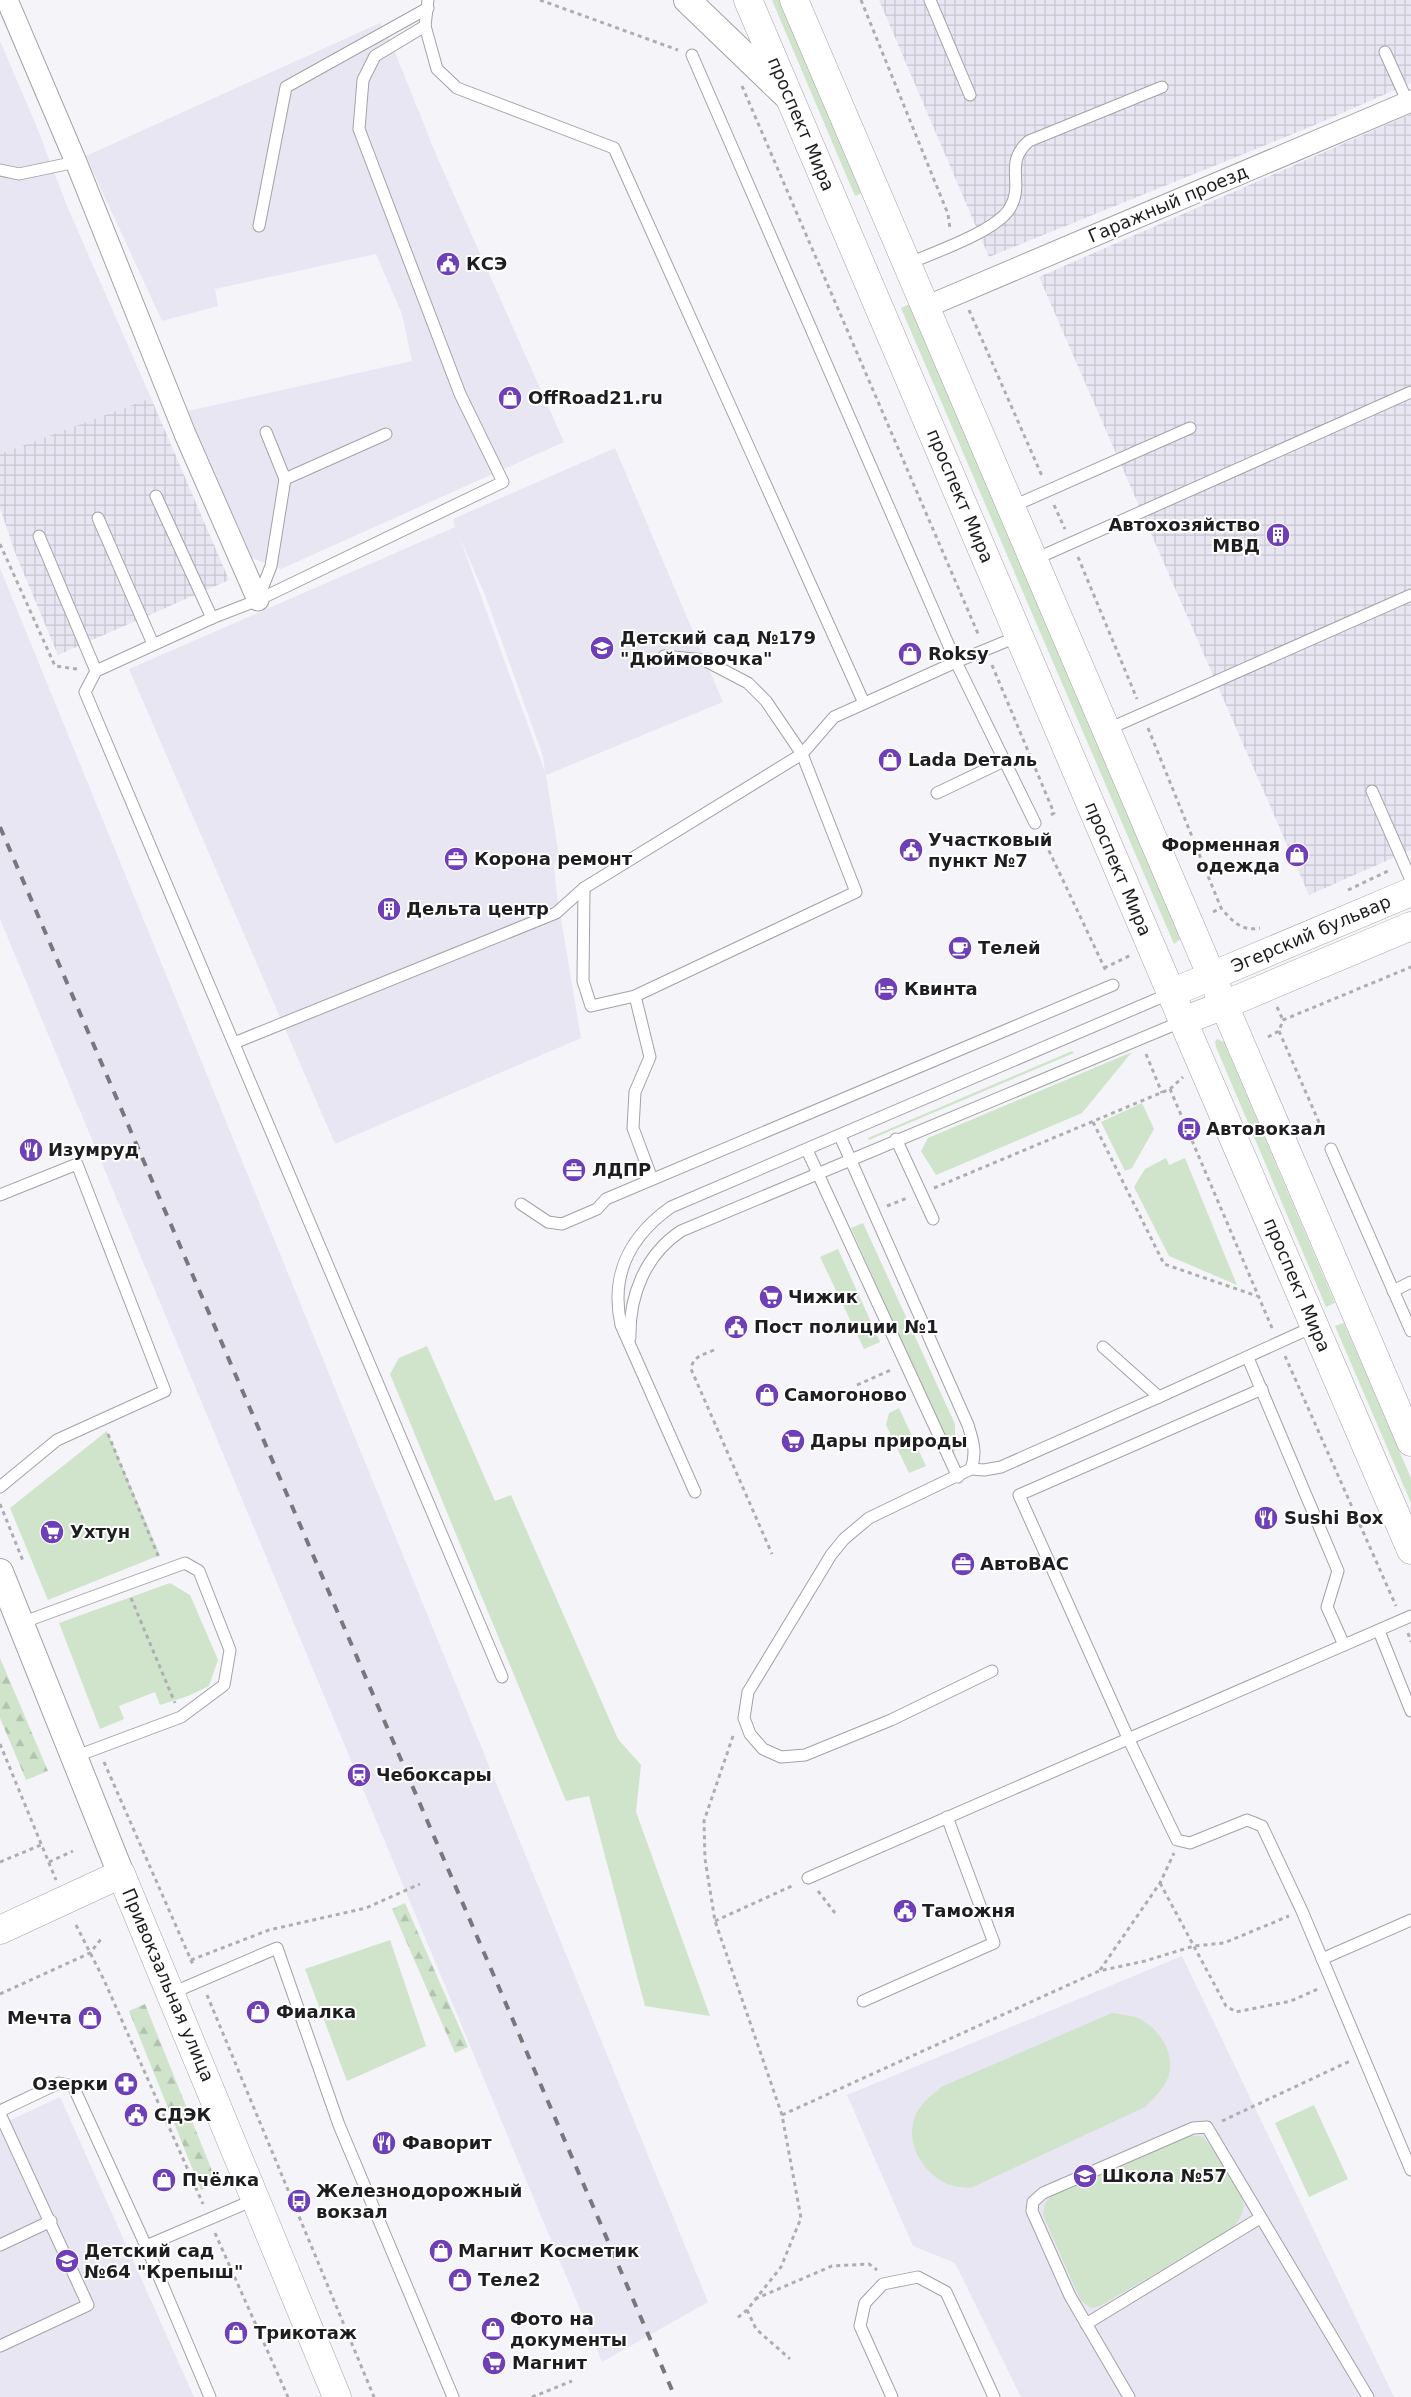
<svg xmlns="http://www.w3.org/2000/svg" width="1411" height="2397" viewBox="0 0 1411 2397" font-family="'DejaVu Sans',sans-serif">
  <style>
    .built { fill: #e8e6f2; fill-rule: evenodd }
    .industrial { fill: url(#industrial-grid) }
    .grass { fill: #cfe4cb }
    .forest { fill: url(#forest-firs) }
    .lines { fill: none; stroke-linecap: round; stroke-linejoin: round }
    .service-casing { stroke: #a3a2a6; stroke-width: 13 }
    .minor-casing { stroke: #a3a2a6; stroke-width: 23 }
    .tertiary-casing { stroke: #a3a2a6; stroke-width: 28 }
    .primary-casing { stroke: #a3a2a6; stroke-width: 29 }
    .path { stroke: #aeaeb2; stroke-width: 3; stroke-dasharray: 4 4; stroke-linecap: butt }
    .service { stroke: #fff; stroke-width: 11 }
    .minor { stroke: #fff; stroke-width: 21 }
    .tertiary { stroke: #fff; stroke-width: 26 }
    .primary { stroke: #fff; stroke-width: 28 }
    .rail { stroke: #78777b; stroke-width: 4; stroke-dasharray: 9 9; stroke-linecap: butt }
    .labels { text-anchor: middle; stroke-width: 4; stroke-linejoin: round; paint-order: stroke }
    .street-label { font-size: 18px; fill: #1e1e20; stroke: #fff }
    .poi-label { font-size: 18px; font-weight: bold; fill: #1e1e20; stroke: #fff; text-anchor: start }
  </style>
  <defs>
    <pattern id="industrial-grid" width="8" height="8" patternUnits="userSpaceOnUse" patternTransform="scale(1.25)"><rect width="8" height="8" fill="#e8e6f2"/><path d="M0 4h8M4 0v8" fill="none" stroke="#c7c5cf"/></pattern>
    <pattern id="forest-firs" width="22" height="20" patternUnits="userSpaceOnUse" patternTransform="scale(1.25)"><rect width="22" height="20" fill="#cfe4cb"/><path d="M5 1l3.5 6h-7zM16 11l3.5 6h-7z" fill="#b1c3ae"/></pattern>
  </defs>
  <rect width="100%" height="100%" fill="#f5f4f9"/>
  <!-- built -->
  <g class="built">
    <path d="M380 23 388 35 437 157 564 442 281 569 252 558 188 411 412 361 402 314 376 254 215 289 218 306 162 321 86 156Z"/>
    <path d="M0 41 36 125 67 206 151 398 0 454Z"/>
    <path d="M615 448 723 702 546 775 559 856 554 866 557 895 581 1038 335 1144 129 669 455 527 453 519ZM459 536 485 595 543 756 545 772Z"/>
    <path d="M0 568 708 2302 602 2362 0 919Z"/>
    <path d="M1182 1956 1394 2397H1021L955 2263 913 2246 847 2095Z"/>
    <path d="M60 2097 194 2397H0V2125Z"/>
  </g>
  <!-- industrial -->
  <g class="industrial">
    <path d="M879 0H1411V83L1310 127 989 257Z"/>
    <path d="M1411 114V850L1309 895 1039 277Z"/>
    <path d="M151 398 229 580 58 655 16 555 0 508V454Z"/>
  </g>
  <!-- grass -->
  <g class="grass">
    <path d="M772 0H782L864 192 855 196Z"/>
    <path d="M910 304 1182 938 1174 944 901 308Z"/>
    <path d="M1217 1039 1224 1042 1335 1303 1326 1307 1216 1047 1215 1042Z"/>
    <path d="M1072 1051 1074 1053 869 1140 868 1138Z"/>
    <path d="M1132 1052 1082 1113 936 1175 921 1151 928 1138Z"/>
    <path d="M1142 1103 1154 1129 1132 1168 1125 1171 1101 1122Z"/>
    <path d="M1166 1158 1169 1165 1185 1158 1237 1285 1169 1256 1134 1187 1145 1169Z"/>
    <path d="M863 1223 955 1424V1450L952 1455 851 1228Z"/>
    <path d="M838 1249 880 1342 864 1349 820 1257Z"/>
    <path d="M1344 1323 1411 1478V1503L1335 1326Z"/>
    <path d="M427 1346 495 1501 511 1495 618 1739 641 1765 636 1812 710 2016 645 2006 589 1796 566 1801 390 1374 399 1358Z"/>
    <path d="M899 1408 926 1466 909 1473 886 1425 889 1413Z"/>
    <path d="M107 1431 160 1555 48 1600 10 1508Z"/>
    <path d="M170 1583 190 1595 218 1660 209 1686 188 1696 160 1705 155 1692 119 1706 124 1719 100 1729 59 1623Z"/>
    <path d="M390 1940 426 2046 347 2081 305 1969Z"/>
    <path d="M1112 2013C1119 2014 1128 2015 1135 2017 1155 2024 1172 2047 1170 2069 1169 2084 1155 2097 1145 2107L971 2188C963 2187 952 2187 945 2183 917 2168 901 2133 921 2106 926 2099 935 2093 941 2087Z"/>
    <path d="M1314 2105 1348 2179 1309 2197 1275 2123Z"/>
    <path d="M1191 2136H1202C1211 2145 1240 2190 1243 2202 1245 2212 1239 2219 1234 2227L1100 2306 1091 2308 1081 2301 1043 2215 1045 2203 1053 2194Z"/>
  </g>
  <!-- forest -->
  <g class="forest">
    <path d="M0 1658 48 1771 26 1780 0 1718Z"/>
    <path d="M405 1903 468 2047 455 2053 392 1909Z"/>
    <path d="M145 2004 217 2183 201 2190 129 2011Z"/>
  </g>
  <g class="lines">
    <!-- service casing -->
    <g class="service-casing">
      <g id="service">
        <path d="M428 0 425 26 437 69 457 88 614 148 864 703"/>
        <path d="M930 0 970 95"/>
        <path d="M425 26 375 56 363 80 359 129 460 394 503 482 258 600 212 618 96 671 85 692 502 1677"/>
        <path d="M1385 52 1409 105"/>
        <path d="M0 170 19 174 76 162"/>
        <path d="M259 226 286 87 428 8"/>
        <path d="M907 264C933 253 997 231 1010 208 1025 183 1003 163 1029 141L1162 87"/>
        <path d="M285 479 386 434"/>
        <path d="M156 496 212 618"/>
        <path d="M1011 507 1190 428"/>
        <path d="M98 518 153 644"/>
        <path d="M39 536 96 671"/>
        <path d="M1033 560 1411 392"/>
        <path d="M258 599 271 566 285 479 266 432"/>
        <path d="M1019 636 956 662 1035 823"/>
        <path d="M1106 730 1411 595"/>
        <path d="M1372 791 1411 880"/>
        <path d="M937 793 1004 761"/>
        <path d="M584 888 583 981 591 1006 635 996 856 892 802 754 766 701 748 683 704 660 664 656"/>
        <path d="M635 996 650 1057 635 1092 633 1128 652 1179"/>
        <path d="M234 1043 556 913 584 888 802 754 834 717 956 662 692 55"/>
        <path d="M840 1136 968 1425C973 1441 977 1453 971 1469"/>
        <path d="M896 1139 933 1219"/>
        <path d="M1331 1149 1411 1331"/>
        <path d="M807 1150 958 1477"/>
        <path d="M0 1195 77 1164 165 1391 57 1440 0 1487"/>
        <path d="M521 1204 548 1222 562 1224 597 1209 606 1199 1113 985"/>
        <path d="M1393 1291 1411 1282"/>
        <path d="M630 1338C629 1296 645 1255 681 1231L1183 1021"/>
        <path d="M1103 1347 1159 1397 1315 1326"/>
        <path d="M1248 1358 1338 1571 1327 1607 1344 1645"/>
        <path d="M1262 1389 1019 1495 1129 1740 1177 1840 1190 1843 1247 1820 1262 1826 1302 1911 1411 2170"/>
        <path d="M695 1492 621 1325C610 1275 630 1236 671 1207L1171 993"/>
        <path d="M21 1623 185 1563 199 1571 230 1650 224 1685 181 1717 74 1757"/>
        <path d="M1379 1631 1411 1711"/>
        <path d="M992 1671 891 1720 805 1755 781 1757 763 1749 750 1734 744 1718 748 1692 831 1555 844 1539 869 1518 971 1469 984 1470 1001 1467 1159 1397"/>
        <path d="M808 1878 1411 1616"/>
        <path d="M1322 1959 1411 1920"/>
        <path d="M172 1993 277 1948 339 2125 453 2397"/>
        <path d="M863 2001 994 1943 947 1817"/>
        <path d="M0 2111 59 2083 73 2086 146 2246 210 2397"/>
        <path d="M0 2114 88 2305 0 2346"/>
        <path d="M0 2245 51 2221"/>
        <path d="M146 2246 256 2199"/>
        <path d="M1086 2324 1260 2218"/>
        <path d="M892 2397 860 2326 865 2303 883 2284 918 2277 946 2292 994 2397"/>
        <path d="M1129 2397 1070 2296 1032 2211 1033 2202 1043 2193 1193 2128 1207 2127 1368 2397"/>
      </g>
    </g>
    <!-- minor casing -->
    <g class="minor-casing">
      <g id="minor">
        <path d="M7 0 76 162 185 434 258 600"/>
        <path d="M926 307 1411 101"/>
      </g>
    </g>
    <!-- tertiary casing -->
    <g class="tertiary-casing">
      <g id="tertiary">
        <path d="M687 0 791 100"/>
        <path d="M0 1572 121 1874"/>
      </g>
    </g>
    <!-- primary casing -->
    <g class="primary-casing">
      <g id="primary">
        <path d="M748 0 1183 1021 1411 1550"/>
        <path d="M794 0 1411 1442"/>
        <path d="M1171 993 1411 892"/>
        <path d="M1183 1021 1224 1005 1411 926"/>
        <path d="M0 1930 121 1874 337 2397"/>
      </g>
    </g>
    <!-- path -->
    <g class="path">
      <path d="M540 0 678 50"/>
      <path d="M861 0 948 214 950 229"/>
      <path d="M742 86 979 636"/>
      <path d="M969 310 1042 476"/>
      <path d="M1054 505 1065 529"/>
      <path d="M0 544 55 666 77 669"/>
      <path d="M1078 557 1137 699"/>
      <path d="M992 665 1054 813 1048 817"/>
      <path d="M1148 728 1221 908C1232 921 1242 932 1260 928"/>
      <path d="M1042 836 1106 971"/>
      <path d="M1348 890 1390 870"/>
      <path d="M1213 912 1221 908"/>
      <path d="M1104 968 1131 955"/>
      <path d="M1277 1007 1283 1020"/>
      <path d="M1279 1031 1325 1136"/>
      <path d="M1268 1037 1279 1031 1283 1020 1411 967"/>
      <path d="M1146 1054 1162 1093"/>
      <path d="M1170 1089 1272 1328"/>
      <path d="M1093 1122 1164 1264 1257 1296"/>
      <path d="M934 1188 1170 1089 1183 1077"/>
      <path d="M887 1206 907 1198"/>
      <path d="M714 1350C703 1355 693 1356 691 1369L772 1554"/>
      <path d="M1285 1356 1396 1606"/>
      <path d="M857 1385 893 1369"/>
      <path d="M108 1434 159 1558"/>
      <path d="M0 1504 23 1561"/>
      <path d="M131 1598 175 1703"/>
      <path d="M1408 1633 1411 1642"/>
      <path d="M733 1736 704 1821 705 1859 715 1921 782 2115 801 2218 781 2267 747 2310 736 2319"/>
      <path d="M0 1744 56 1880"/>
      <path d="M104 1762 194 1967"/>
      <path d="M0 1862 41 1845"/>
      <path d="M49 1862 73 1851"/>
      <path d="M1160 1883 1226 2006 1236 2012 1291 2001 1318 1989"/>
      <path d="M818 1891 835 1913"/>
      <path d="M715 1921 794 1885"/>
      <path d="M76 1925 104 1980 203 2204"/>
      <path d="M191 1960 269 1930 366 1908 420 1884"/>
      <path d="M1100 1970 1160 1883 1174 1853"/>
      <path d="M0 1994 90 1953 101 1939"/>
      <path d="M207 1995 374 2397"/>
      <path d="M782 2115 1099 1971 1145 1961 1194 1946 1224 1943 1289 1916"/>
      <path d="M1222 2121 1350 2061"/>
      <path d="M215 2233 288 2397"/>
      <path d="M755 2299 832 2266 869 2264 877 2270"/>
      <path d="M747 2310 756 2329 790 2359"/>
      <path d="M532 2397 572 2381"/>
    </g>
    <!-- service -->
    <use href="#service" class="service"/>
    <!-- minor -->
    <use href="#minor" class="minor"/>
    <!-- tertiary -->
    <use href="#tertiary" class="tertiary"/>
    <!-- primary -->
    <use href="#primary" class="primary"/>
    <!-- rail -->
    <path class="rail" d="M0 827 675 2397"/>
  </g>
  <!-- icons -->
  <defs>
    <g id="civic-disc" transform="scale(1.25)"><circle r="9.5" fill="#6e3fb7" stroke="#fff"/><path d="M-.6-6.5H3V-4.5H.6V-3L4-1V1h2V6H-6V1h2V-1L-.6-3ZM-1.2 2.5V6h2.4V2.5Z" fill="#fff"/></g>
    <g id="shop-disc" transform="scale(1.25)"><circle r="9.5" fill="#6e3fb7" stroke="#fff"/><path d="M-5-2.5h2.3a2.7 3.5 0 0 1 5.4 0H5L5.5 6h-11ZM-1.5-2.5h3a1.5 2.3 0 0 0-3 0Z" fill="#fff"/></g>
    <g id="building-disc" transform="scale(1.25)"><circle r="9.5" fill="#6e3fb7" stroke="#fff"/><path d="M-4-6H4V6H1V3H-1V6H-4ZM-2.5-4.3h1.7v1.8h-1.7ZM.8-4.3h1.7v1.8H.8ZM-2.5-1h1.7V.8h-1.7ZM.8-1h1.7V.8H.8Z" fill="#fff"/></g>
    <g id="school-disc" transform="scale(1.25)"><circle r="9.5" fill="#6e3fb7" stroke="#fff"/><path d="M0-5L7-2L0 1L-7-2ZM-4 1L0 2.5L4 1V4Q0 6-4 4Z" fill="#fff"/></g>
    <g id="office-disc" transform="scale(1.25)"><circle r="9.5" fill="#6e3fb7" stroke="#fff"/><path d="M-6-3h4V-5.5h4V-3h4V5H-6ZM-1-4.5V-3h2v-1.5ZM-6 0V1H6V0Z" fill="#fff"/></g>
    <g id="cafe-disc" transform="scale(1.25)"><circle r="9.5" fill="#6e3fb7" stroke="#fff"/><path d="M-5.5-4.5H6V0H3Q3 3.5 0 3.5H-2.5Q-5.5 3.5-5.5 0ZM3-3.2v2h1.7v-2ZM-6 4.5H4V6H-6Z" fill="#fff"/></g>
    <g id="hotel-disc" transform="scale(1.25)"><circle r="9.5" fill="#6e3fb7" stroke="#fff"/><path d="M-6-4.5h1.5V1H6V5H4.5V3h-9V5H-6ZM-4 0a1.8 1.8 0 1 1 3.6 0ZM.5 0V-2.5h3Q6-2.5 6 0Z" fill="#fff"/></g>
    <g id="bus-disc" transform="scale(1.25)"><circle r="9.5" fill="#6e3fb7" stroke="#fff"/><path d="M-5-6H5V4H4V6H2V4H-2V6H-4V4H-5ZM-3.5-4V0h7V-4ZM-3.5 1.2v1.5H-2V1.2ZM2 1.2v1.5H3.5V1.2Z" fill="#fff"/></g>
    <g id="restaurant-disc" transform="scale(1.25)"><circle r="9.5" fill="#6e3fb7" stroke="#fff"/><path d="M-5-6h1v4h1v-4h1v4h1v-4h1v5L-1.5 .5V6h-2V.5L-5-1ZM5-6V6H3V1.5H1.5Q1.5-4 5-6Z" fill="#fff"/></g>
    <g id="supermarket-disc" transform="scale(1.25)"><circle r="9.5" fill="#6e3fb7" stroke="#fff"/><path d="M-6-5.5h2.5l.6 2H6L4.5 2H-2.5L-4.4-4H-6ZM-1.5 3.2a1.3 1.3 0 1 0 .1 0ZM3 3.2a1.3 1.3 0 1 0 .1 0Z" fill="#fff"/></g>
    <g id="station-disc" transform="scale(1.25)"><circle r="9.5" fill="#6e3fb7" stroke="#fff"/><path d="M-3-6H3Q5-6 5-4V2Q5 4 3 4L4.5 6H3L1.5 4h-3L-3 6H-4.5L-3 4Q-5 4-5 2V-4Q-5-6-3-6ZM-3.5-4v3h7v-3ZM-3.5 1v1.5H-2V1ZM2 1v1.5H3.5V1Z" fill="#fff"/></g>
    <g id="pharmacy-disc" transform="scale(1.25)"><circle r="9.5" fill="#6e3fb7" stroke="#fff"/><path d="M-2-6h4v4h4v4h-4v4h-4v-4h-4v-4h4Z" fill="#fff"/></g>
  </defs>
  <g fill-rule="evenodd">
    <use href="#civic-disc" x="448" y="264"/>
    <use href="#shop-disc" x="510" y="398"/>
    <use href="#building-disc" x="1278" y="535"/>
    <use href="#school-disc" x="602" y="648"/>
    <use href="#shop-disc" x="910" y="654"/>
    <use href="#shop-disc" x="890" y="760"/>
    <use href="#civic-disc" x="911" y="850"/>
    <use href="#shop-disc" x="1297" y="855"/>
    <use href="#office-disc" x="456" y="859"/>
    <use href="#building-disc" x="389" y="909"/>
    <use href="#cafe-disc" x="960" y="948"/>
    <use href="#hotel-disc" x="886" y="989"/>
    <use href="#bus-disc" x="1189" y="1129"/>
    <use href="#restaurant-disc" x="31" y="1150"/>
    <use href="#office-disc" x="574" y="1170"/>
    <use href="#supermarket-disc" x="771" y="1297"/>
    <use href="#civic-disc" x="736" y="1327"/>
    <use href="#shop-disc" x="767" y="1395"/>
    <use href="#supermarket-disc" x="793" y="1441"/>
    <use href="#restaurant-disc" x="1266" y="1518"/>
    <use href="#supermarket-disc" x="52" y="1532"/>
    <use href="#office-disc" x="963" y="1564"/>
    <use href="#station-disc" x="359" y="1775"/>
    <use href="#civic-disc" x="905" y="1911"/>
    <use href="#shop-disc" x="258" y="2012"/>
    <use href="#shop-disc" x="90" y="2018"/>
    <use href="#pharmacy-disc" x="126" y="2084"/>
    <use href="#civic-disc" x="136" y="2115"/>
    <use href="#restaurant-disc" x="384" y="2143"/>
    <use href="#school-disc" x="1085" y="2176"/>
    <use href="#shop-disc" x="164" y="2180"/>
    <use href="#bus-disc" x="299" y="2201"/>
    <use href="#shop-disc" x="441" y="2251"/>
    <use href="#school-disc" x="67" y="2261"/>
    <use href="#shop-disc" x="460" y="2280"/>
    <use href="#shop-disc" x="493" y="2329"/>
    <use href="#shop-disc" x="236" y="2333"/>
    <use href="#supermarket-disc" x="494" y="2363"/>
  </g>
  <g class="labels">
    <!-- street labels -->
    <g class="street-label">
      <text transform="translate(801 124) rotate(67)" y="6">проспект Мира</text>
      <text transform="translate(1168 204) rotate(-23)" y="6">Гаражный проезд</text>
      <text transform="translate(960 496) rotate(67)" y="6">проспект Мира</text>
      <text transform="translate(1118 869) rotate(67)" y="6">проспект Мира</text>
      <text transform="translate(1311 934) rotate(-23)" y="6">Эгерский бульвар</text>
      <text transform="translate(1297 1285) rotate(67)" y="6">проспект Мира</text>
      <text transform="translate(168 1985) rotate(67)" y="6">Привокзальная улица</text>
    </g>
    <!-- poi labels -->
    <g class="poi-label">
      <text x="466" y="270">КСЭ</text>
      <text x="528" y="404">OffRoad21.ru</text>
      <text x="1260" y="531" text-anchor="end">Автохозяйство<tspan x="1260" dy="21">МВД</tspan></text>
      <text x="620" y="644">Детский сад №179<tspan x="620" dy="21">"Дюймовочка"</tspan></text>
      <text x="928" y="660">Roksy</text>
      <text x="908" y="766">Lada Dеталь</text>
      <text x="928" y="846">Участковый<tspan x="928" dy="21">пункт №7</tspan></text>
      <text x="1280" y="851" text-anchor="end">Форменная<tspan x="1280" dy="21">одежда</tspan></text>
      <text x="474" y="865">Корона ремонт</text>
      <text x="406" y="915">Дельта центр</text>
      <text x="978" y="954">Телей</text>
      <text x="904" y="995">Квинта</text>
      <text x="1206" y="1135">Автовокзал</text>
      <text x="48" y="1156">Изумруд</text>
      <text x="592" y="1176">ЛДПР</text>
      <text x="788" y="1303">Чижик</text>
      <text x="754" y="1333">Пост полиции №1</text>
      <text x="784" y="1401">Самогоново</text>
      <text x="810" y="1447">Дары природы</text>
      <text x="1284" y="1524">Sushi Box</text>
      <text x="70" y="1538">Ухтун</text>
      <text x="980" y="1570">АвтоВАС</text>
      <text x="376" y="1781">Чебоксары</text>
      <text x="922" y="1917">Таможня</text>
      <text x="276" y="2018">Фиалка</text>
      <text x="72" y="2024" text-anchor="end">Мечта</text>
      <text x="108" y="2090" text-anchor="end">Озерки</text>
      <text x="154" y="2121">СДЭК</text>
      <text x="402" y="2149">Фаворит</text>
      <text x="1102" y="2182">Школа №57</text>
      <text x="182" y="2186">Пчёлка</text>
      <text x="316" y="2197">Железнодорожный<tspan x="316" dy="21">вокзал</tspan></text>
      <text x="84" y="2257">Детский сад<tspan x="84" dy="21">№64 "Крепыш"</tspan></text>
      <text x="458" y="2257">Магнит Косметик</text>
      <text x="478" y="2286">Теле2</text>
      <text x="510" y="2325">Фото на<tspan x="510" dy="21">документы</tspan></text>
      <text x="254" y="2339">Трикотаж</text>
      <text x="512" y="2369">Магнит</text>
    </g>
  </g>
</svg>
